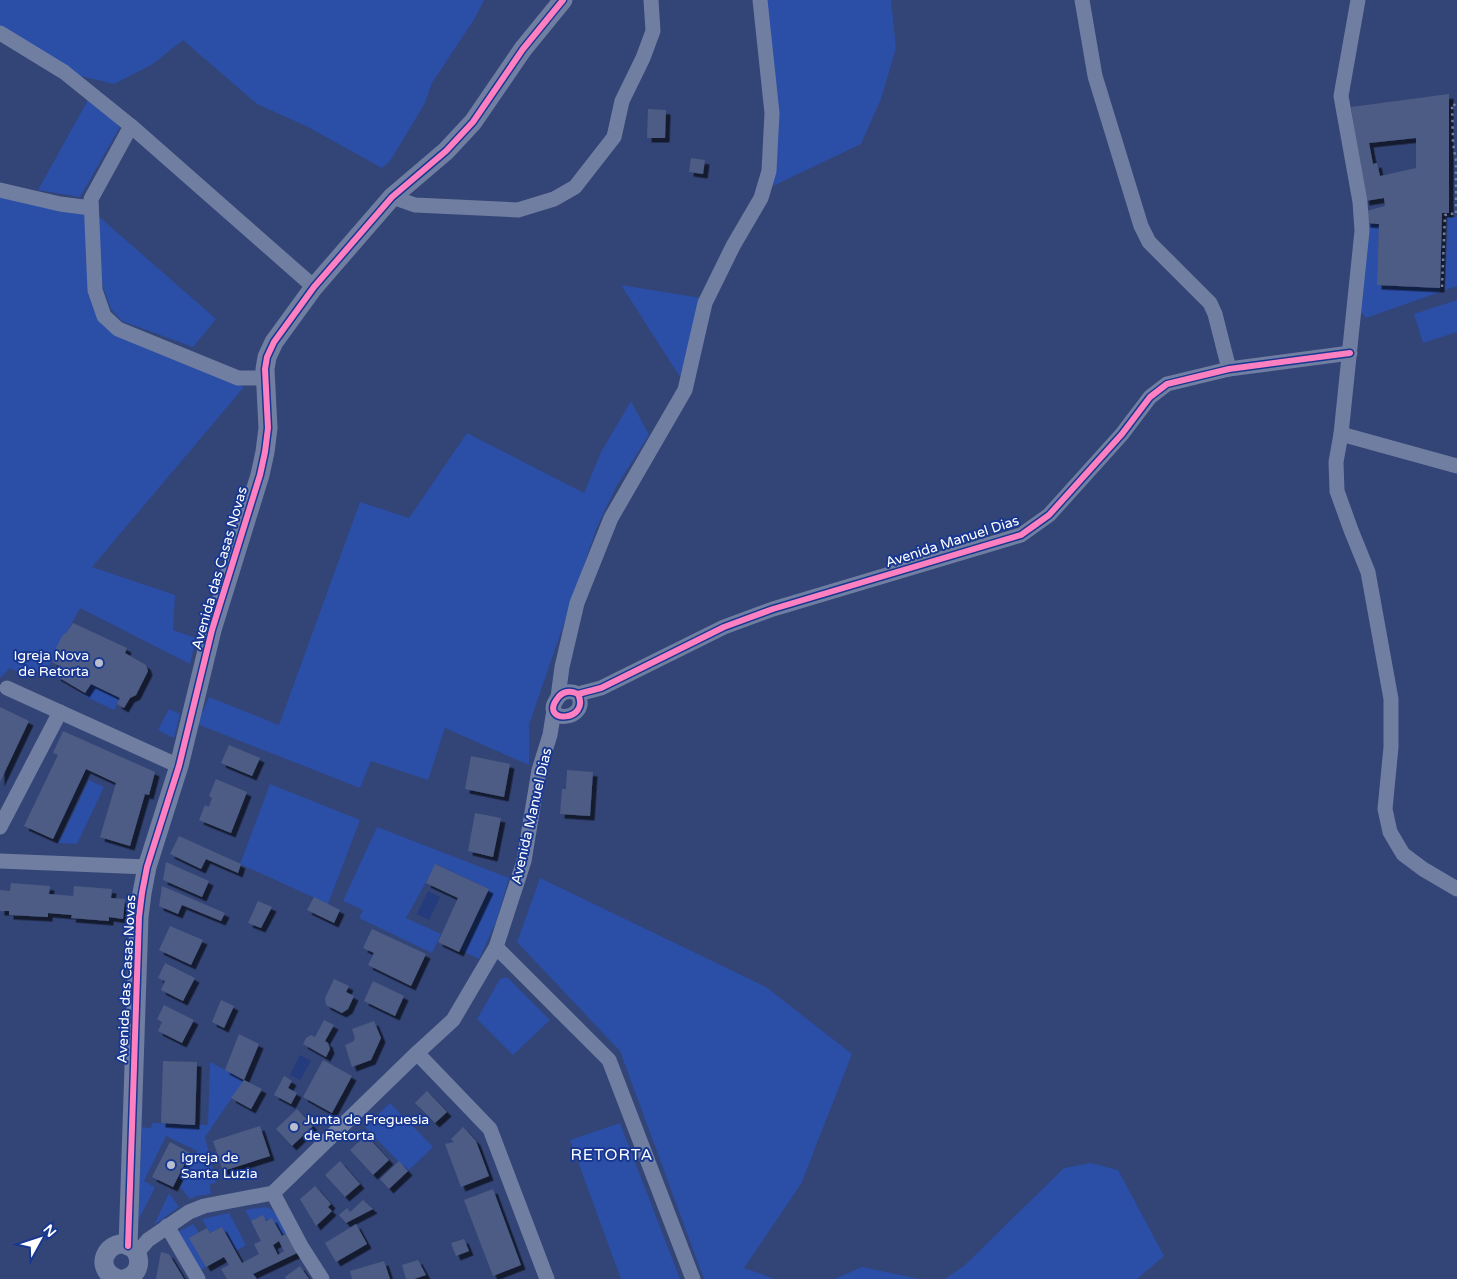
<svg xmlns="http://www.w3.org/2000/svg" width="1457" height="1279" viewBox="0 0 1457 1279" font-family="'Varela Round',sans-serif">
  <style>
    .green { fill: #2b4ea7 }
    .water { fill: #243b7d }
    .building { fill: #4e5c84; fill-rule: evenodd; filter: url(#shadow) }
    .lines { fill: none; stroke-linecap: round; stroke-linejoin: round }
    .path { stroke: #707ea1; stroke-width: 2.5; stroke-dasharray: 2.5 4; stroke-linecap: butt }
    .minor { stroke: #707ea1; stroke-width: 15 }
    .tertiary { stroke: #707ea1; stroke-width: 19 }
    .cycleway-casing { stroke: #183791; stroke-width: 9 }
    .cycleway { stroke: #ff80c0; stroke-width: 6 }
    .poi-dot { fill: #b8becf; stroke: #183791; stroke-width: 2 }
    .labels { text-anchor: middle; stroke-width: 4; stroke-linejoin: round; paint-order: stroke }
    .street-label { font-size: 14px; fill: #fff; stroke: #183791 }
    .poi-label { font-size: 14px; fill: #fff; stroke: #183791; text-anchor: start }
    .quarter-label { font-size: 16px; letter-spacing: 1px; fill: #fff; stroke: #183791 }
  </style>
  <defs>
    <filter id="shadow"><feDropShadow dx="4.5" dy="4.5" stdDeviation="0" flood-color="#0009"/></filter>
  </defs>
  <rect width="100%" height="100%" fill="#334476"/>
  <!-- green -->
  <g class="green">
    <path d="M0 0H484L475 18 432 83 424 105 390 161 382 168 306 126 257 104 183 40 153 64 114 84 64 72 0 33Z"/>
    <path d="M767 0H891L896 48 881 99 861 144 773 186 777 120Z"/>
    <path d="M89 98 120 127 80 197 38 190Z"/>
    <path d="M0 188 91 208 95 290 124 331 244 387 92 567 175 595 173 630 196 638 190 664 80 608 44 675 31 668 27 676 10 668 0 678Z"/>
    <path d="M96 214 216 319 193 347 122 321 111 309 103 287Z"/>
    <path d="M1448 217H1457V286L1445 290Z"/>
    <path d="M1366 223 1379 224 1377 285 1440 288V292L1366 318 1360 311Z"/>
    <path d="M621 285 701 298 680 377Z"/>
    <path d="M1457 300V332L1423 343 1414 314Z"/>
    <path d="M631 401 649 435 616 487 597 527 529 725V765L445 728 428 780 371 761 360 788 197 724 209 697 279 725 360 502 409 518 467 433 584 493 601 452Z"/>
    <path d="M91 684 120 698 114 710 84 696Z"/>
    <path d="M169 709 180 714 174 738 158 730Z"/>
    <path d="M89 780 104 787 77 844 59 843Z"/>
    <path d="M270 784 360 820 328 904 240 864Z"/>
    <path d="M377 827 509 878 496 922 479 959 460 950 489 889 436 864 406 918 441 934 432 953 359 918 363 910 343 901Z"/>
    <path d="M540 878 766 987 852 1054 801 1184 744 1268 775 1279H704L620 1051 517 942Z"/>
    <path d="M507 977 550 1020 513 1055 477 1019 500 979Z"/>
    <path d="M210 1062 244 1080 205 1137 216 1183 210 1184 211 1194 197 1196 190 1199 180 1187 197 1151 166 1136 144 1181 155 1187 138 1221 142 1127 151 1128 152 1123 208 1125Z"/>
    <path d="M390 1103 433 1147 408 1171 365 1127Z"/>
    <path d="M620 1123 680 1279H621L570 1140Z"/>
    <path d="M1091 1163 1118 1170 1164 1256 1137 1279H945L964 1266 1064 1168Z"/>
    <path d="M169 1193 179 1207 154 1225Z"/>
    <path d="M265 1207C278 1210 281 1222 287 1233L282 1236 272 1218 266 1221 263 1215 251 1221 245 1210Z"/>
    <path d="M229 1213 246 1245 236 1251 222 1227 210 1233 202 1219Z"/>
    <path d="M193 1224 199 1233 190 1238 206 1267 199 1271 176 1233Z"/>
    <path d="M862 1267 920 1279H835Z"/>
  </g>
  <!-- water -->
  <g class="water">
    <path d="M428 891 440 897 429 920 417 914Z"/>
    <path d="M300 1055 311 1061 300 1080 290 1075Z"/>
  </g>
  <!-- building -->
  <g class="building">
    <path d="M1449 94V213H1442L1440 288 1377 285 1379 224 1366 223V211L1385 206 1384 198 1365 201 1351 107ZM1416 138V168L1380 176 1377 163 1373 164 1369 143Z"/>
    <path d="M648 109 666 110 665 138H647Z"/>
    <path d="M691 158 705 160 703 174 689 172Z"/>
    <path d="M73 623 127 648 125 653 146 665 148 671 136 695 130 698 124 708 117 704 120 698 91 684 85 693 56 676 61 667 52 662 57 652 56 648 62 636 67 632Z"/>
    <path d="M0 707 29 721 0 782Z"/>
    <path d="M63 731 155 772 149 795 145 794 130 846 100 837 116 783 86 769 53 839 24 826 58 755 53 753Z"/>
    <path d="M229 745 260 758 252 776 221 763Z"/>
    <path d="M471 756 510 764 504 797 465 789Z"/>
    <path d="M567 770 593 772 590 816 560 814 562 789H566Z"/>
    <path d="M216 779 247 792 231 833 199 820 205 805 209 807 212 798 209 796Z"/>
    <path d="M475 813 501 818 493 857 468 851Z"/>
    <path d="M179 836 241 864 238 873 206 859 201 869 170 854Z"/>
    <path d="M166 862 209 881 202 897 163 880Z"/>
    <path d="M435 864 489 889 459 952 438 942 458 898 426 883Z"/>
    <path d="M11 883 50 886 49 894 73 896 74 886 112 889 111 898 125 899 123 919 109 917V921L71 918 72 915 48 913V917L9 915V911H0V890L10 891Z"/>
    <path d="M162 886 225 913 221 921 182 905 178 914 159 906Z"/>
    <path d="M314 897 340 910 334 923 307 910Z"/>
    <path d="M258 901 272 907 261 928 248 923Z"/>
    <path d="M170 926 203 940 191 965 159 950Z"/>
    <path d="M372 929 426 954 411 986 368 965 374 953 363 948Z"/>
    <path d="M165 963 195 978 183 1001 161 990 165 981 158 978Z"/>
    <path d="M334 979 349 986 346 992 354 996 348 1009 342 1013 326 1005 325 998Z"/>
    <path d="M373 981 404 996 395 1016 364 1001Z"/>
    <path d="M221 1000 234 1006 224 1028 212 1022Z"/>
    <path d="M164 1005 194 1020 182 1043 158 1031 162 1022 157 1019Z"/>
    <path d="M324 1020 334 1025 325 1041 328 1043 330 1049 326 1057 303 1044 306 1038 311 1035 315 1037Z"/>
    <path d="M374 1021 381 1038 371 1060 352 1067 345 1045 354 1041 355 1038 352 1029Z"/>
    <path d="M239 1034 259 1044 244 1080 225 1070Z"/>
    <path d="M323 1060 352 1076 332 1113 303 1097Z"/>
    <path d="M163 1061 197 1062 195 1125 161 1123Z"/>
    <path d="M284 1076 292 1081 288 1088 297 1093 291 1104 274 1095Z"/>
    <path d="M244 1080 262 1089 251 1109 231 1098Z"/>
    <path d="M427 1091 447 1112 435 1123 415 1103Z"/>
    <path d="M297 1109 313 1126 292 1146 276 1129Z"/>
    <path d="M260 1126 270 1156 223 1171 213 1141Z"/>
    <path d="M463 1127 476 1141 489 1176 461 1187 445 1144 454 1142 451 1139Z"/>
    <path d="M366 1135 389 1160 373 1175 350 1150Z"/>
    <path d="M170 1142 190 1153 173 1187 152 1177Z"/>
    <path d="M340 1161 360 1184 345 1197 325 1175Z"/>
    <path d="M399 1161 408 1171 389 1189 380 1179Z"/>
    <path d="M315 1186 331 1204 328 1207 332 1211 316 1226 300 1199Z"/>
    <path d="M493 1189 521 1265 493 1276 464 1200Z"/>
    <path d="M363 1200 373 1209 346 1223 339 1215 347 1208 350 1212Z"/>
    <path d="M263 1215 266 1221 272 1218 282 1236 287 1233 297 1253 253 1274 257 1279H227L221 1269 229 1265 224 1257 206 1267 189 1238 207 1228 210 1233 222 1227 242 1263 259 1254 254 1244 261 1241 251 1221ZM279 1241 284 1251 278 1255 273 1245Z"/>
    <path d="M356 1224 367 1244 336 1262 325 1243Z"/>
    <path d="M464 1239 469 1251 456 1256 451 1243Z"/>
    <path d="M161 1252 169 1254 184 1279H156Z"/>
    <path d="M418 1260 426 1275 414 1279H406L402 1265Z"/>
    <path d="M384 1261 390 1279H352L350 1271Z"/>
    <path d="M300 1266 309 1279H286L285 1277Z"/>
  </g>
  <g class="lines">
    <!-- path -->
    <g class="path">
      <path d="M1456 213V161L1453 143 1452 104 1457 106"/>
      <path d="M1442 287 1445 215 1456 213"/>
    </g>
    <!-- minor -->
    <g class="minor">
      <path d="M1082 0 1095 76 1141 226 1149 242 1210 303 1215 314 1229 369"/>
      <path d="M1358 0 1341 96 1360 202 1362 231 1341 434 1336 462 1337 491 1351 530 1368 572 1391 699V747L1385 809 1390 832 1403 854 1423 869 1457 889"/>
      <path d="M0 33 64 72 131 126 314 287"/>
      <path d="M131 126 91 199 95 290 104 316 118 329 238 378H265"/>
      <path d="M0 190 60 204 91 208"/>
      <path d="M392 197 415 205 518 210 554 199 575 187 614 137 622 101 643 58 653 31 651 0"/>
      <path d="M1341 434 1457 466"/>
      <path d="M7 688 179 766"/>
      <path d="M578 694C591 722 539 724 557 699 562 691 571 690 578 694L601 688 724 627 773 609 1021 535 1049 515 1122 434 1150 397 1167 384 1229 369 1350 353"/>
      <path d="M558 697 562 667 577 603 611 518 685 390 705 303 733 246 761 198 769 171 772 113 760 0"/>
      <path d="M0 827 60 712"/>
      <path d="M0 861 147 867"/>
      <path d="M496 947 609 1060 693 1279"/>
      <path d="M417 1053 490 1129 547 1279"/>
      <path d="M273 1193 301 1246 322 1279"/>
      <path d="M167 1226 198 1279"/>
      <path d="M137 1253 148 1240 189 1212 204 1206 273 1193 417 1053 453 1020 496 947 524 861 539 770 550 735 554 710"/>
    </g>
    <!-- tertiary -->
    <g class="tertiary">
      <path d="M128 1246 139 917 142 893 147 867 179 766 212 630 260 475 265 452 268 428 265 369 267 357 274 342 314 287 392 197 446 151 473 122 523 49 563 0"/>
      <path d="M119 1279C109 1277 101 1267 105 1256 107 1251 111 1247 116 1245 139 1238 149 1273 124 1279"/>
    </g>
    <!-- cycleway casing -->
    <g class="cycleway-casing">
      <g id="cycleway">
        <path d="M578 694C591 722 539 724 557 699 562 691 571 690 578 694L601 688 724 627 773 609 1021 535 1049 515 1122 434 1150 397 1167 384 1229 369 1350 353"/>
        <path d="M128 1246 139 917 142 893 147 867 179 766 212 630 260 475 265 452 268 428 265 369 267 357 274 342 314 287 392 197 446 151 473 122 523 49 563 0"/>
      </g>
    </g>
    <!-- cycleway -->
    <use href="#cycleway" class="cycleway"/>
  </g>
  <!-- markers -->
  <g class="poi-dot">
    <circle cx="99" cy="663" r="5"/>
    <circle cx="294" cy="1127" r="5"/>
    <circle cx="171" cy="1165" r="5"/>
  </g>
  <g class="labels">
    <!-- street labels -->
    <g class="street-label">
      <text transform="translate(952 541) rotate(-18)" y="5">Avenida Manuel Dias</text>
      <text transform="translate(219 568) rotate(-74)" y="5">Avenida das Casas Novas</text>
      <text transform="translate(531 816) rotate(-77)" y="5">Avenida Manuel Dias</text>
      <text transform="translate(126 979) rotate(-87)" y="5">Avenida das Casas Novas</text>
    </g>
    <!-- poi labels -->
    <g class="poi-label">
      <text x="89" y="660" text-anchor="end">Igreja Nova<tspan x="89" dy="16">de Retorta</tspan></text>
      <text x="304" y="1124">Junta de Freguesia<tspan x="304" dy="16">de Retorta</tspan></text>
      <text x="181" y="1162">Igreja de<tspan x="181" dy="16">Santa Luzia</tspan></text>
    </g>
    <!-- quarter labels -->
    <g class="quarter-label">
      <text x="612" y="1160">RETORTA</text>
    </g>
  </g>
  <!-- north arrow -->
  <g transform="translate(40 1239) rotate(50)" stroke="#183791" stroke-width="4" paint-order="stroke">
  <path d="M0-4L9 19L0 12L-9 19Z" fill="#ffffff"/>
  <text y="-8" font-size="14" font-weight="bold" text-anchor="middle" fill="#ffffff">N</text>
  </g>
</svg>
